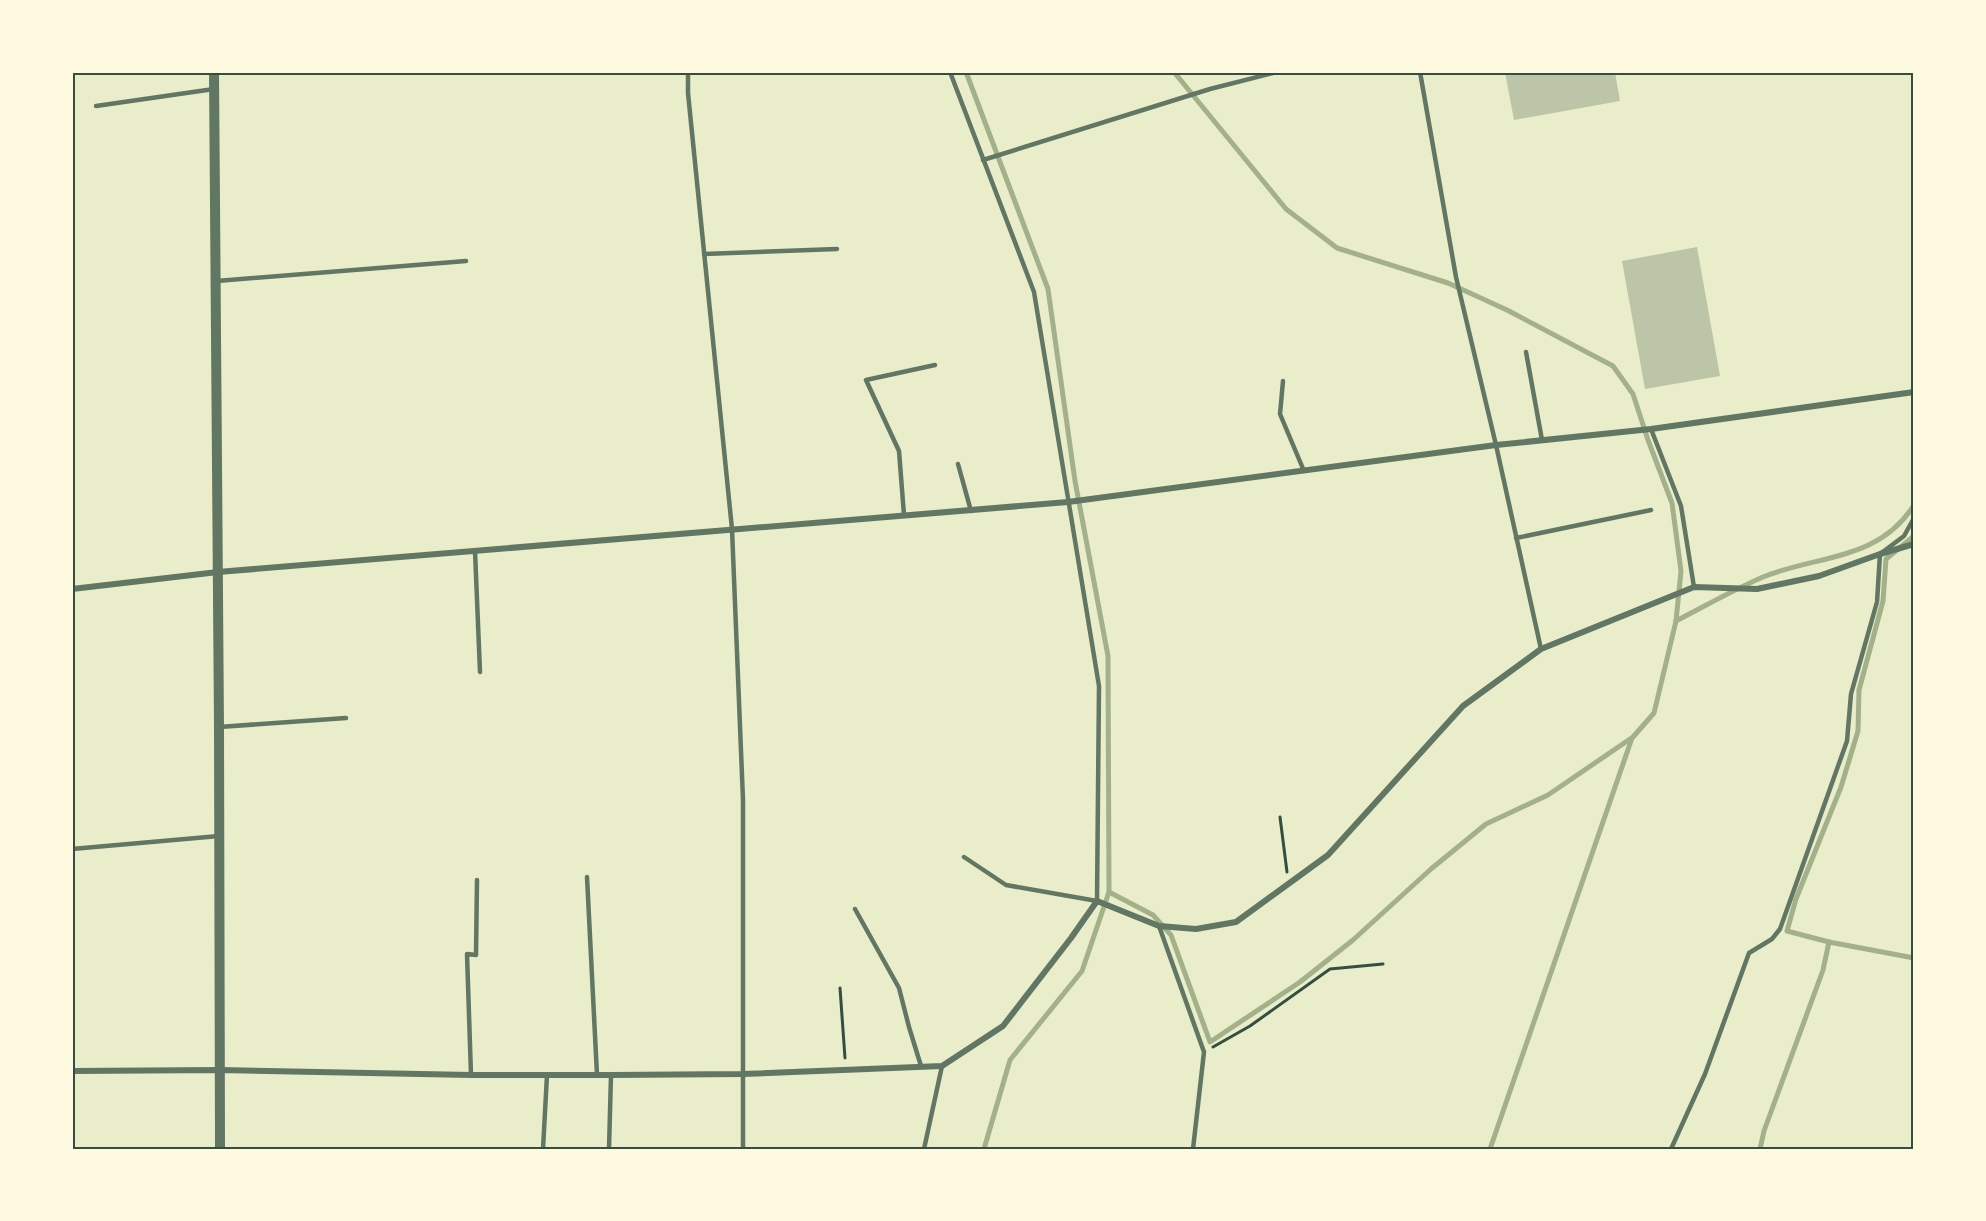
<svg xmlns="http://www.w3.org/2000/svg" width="1986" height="1221" viewBox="0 0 1986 1221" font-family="Montserrat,sans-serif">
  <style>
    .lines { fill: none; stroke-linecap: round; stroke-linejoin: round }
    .stream { stroke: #a3b18a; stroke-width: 5 }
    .building { fill: #bcc5a7 }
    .path { stroke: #344e41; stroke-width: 3 }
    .service { stroke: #617663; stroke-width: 4.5 }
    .minor { stroke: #617663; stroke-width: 6 }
    .tertiary { stroke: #617663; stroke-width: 10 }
    .neatline { fill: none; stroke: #344e41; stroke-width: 2 }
  </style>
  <rect width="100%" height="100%" fill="#e9edc9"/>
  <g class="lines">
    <!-- stream -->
    <g class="stream">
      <path d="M966 72 1048 289 1075 481 1108 656 1109 892 1082 971 1010 1060 984 1149"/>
      <path d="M1676 621C1705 606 1733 590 1763 577 1817 555 1879 561 1914 505"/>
      <path d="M1109 892 1153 915 1171 935 1210 1042 1300 982 1353 940 1431 869 1486 824 1548 795 1633 737 1654 713 1676 621 1681 571 1672 503 1648 440 1633 394 1613 366 1507 310 1448 283 1337 248 1286 209 1174 72"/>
      <path d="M1829 942 1914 958"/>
      <path d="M1490 1149 1632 738"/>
      <path d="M1760 1149 1764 1131 1823 970 1829 942 1787 931 1796 899 1841 787 1858 731 1859 690 1883 601 1886 559 1914 536"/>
    </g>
  </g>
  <!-- building -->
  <g class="building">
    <path d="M1505 72H1615L1620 101 1514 120Z"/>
    <path d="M1697 247 1720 376 1645 389 1622 261Z"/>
  </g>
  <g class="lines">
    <!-- path -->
    <g class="path">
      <path d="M1280 817 1287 872"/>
      <path d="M840 988 845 1058"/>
      <path d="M1213 1047 1250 1026 1330 969 1383 964"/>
    </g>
    <!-- service -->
    <g class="service">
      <path d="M688 72V93L732 529 743 800V1149"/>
      <path d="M950 72 1034 292 1099 686 1097 901 1006 885 964 857"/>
      <path d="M1420 72 1456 277 1496 445 1541 649"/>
      <path d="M96 106 214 89"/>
      <path d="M983 160 1210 89 1277 72"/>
      <path d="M704 254 837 249"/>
      <path d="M217 281 466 261"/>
      <path d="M1526 352 1542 440"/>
      <path d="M1283 381 1280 414 1304 471"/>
      <path d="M1651 429 1681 506 1694 587"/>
      <path d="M958 464 971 511"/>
      <path d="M904 515 899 451 866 380 935 365"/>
      <path d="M1516 538 1651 510"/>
      <path d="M475 551 480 672"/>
      <path d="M219 727 346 718"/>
      <path d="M72 849 219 836"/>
      <path d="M587 877 597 1075"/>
      <path d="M855 909 899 988 909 1027 921 1066"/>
      <path d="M1159 926 1204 1052 1193 1149"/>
      <path d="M471 1075 467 954 476 955 477 880"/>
      <path d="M543 1149 547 1075"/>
      <path d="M609 1149 611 1075"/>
      <path d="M924 1149 942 1066"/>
      <path d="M1671 1149 1705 1074 1749 953 1772 939 1780 929 1847 741 1851 694 1877 602 1880 554 1904 536 1914 518"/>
    </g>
    <!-- minor -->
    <g class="minor">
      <path d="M72 589 218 572 1068 502 1496 445 1651 429 1914 392"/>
      <path d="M72 1071 220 1070 471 1075H611L743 1074 942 1066 1003 1026 1071 938 1097 901 1159 926 1196 929 1236 922 1328 855 1463 706 1541 649 1694 587 1757 589 1819 576 1880 554 1914 544"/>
    </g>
    <!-- tertiary -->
    <path class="tertiary" d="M214 72 219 727 220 1149"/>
  </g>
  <!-- border -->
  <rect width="1986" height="1221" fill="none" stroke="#fefae0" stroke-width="147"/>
  <rect x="74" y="74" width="1838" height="1074" class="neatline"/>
</svg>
